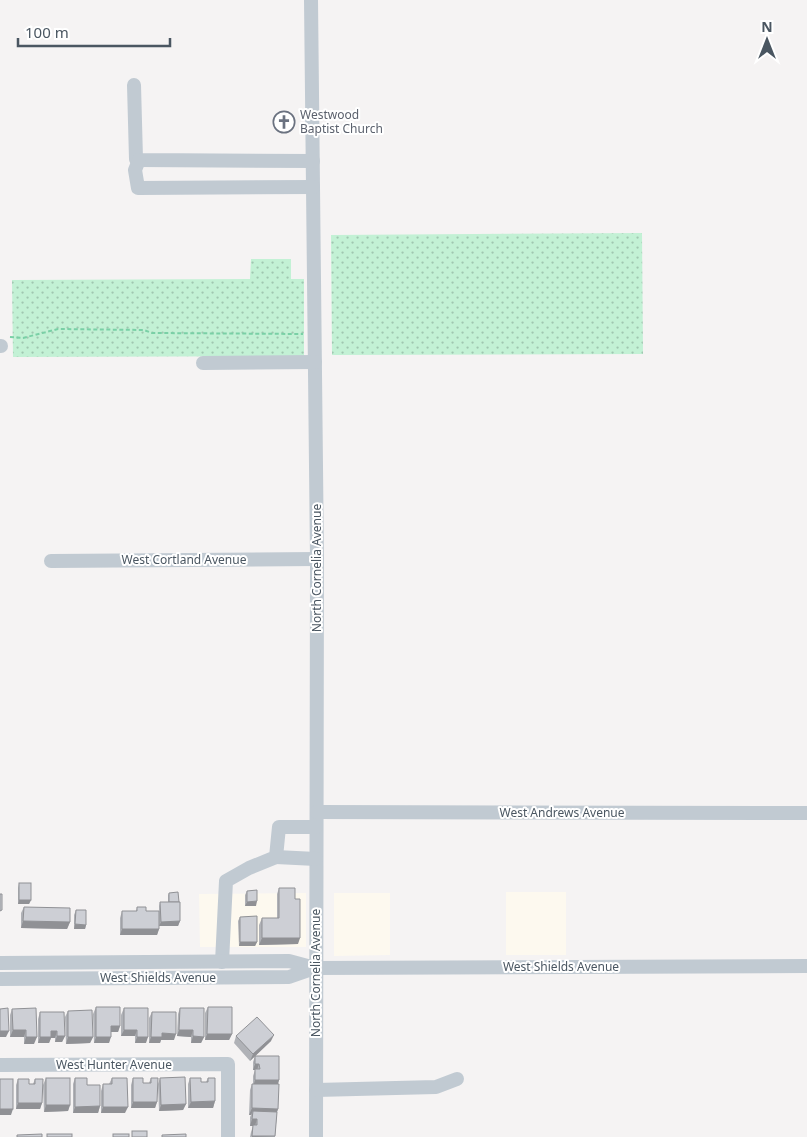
<svg xmlns="http://www.w3.org/2000/svg" width="807" height="1137" viewBox="0 0 807 1137" font-family="'Noto Sans',sans-serif">
  <style>
    .commercial { fill: #fdf9ef }
    .green { fill: url(#green-dots) }
    .lines { fill: none; stroke-linecap: round; stroke-linejoin: round }
    .path { stroke: #7ad0a6; stroke-width: 2; stroke-dasharray: 4 2.5; stroke-linecap: butt }
    .minor { stroke: #c1cad2; stroke-width: 14 }
    .wall { fill: #b0b2b7 }
    .shaded-wall { fill: #909195 }
    .building { fill: #cdcfd5; stroke: #909195 }
    .labels { text-anchor: middle; stroke-width: 4; stroke-linejoin: round; paint-order: stroke }
    .worship-label { font-size: 12px; fill: #5b616d; stroke: #fff; text-anchor: start }
    .street-label { font-size: 12px; fill: #4a5661; stroke: #fff }
  </style>
  <defs>
    <pattern id="green-dots" width="8" height="8" patternUnits="userSpaceOnUse" patternTransform="scale(1.25)"><rect width="8" height="8" fill="#c3f1d5"/><path d="M2 2h.1M6 6h.1" fill="none" stroke="#a0c6b0" stroke-width="1.8" stroke-linecap="round"/></pattern>
  </defs>
  <rect width="100%" height="100%" fill="#f5f3f3"/>
  <!-- commercial -->
  <g class="commercial">
    <rect x="506" y="892" width="60" height="63"/>
    <path d="M306 893V947H200L199 894Z"/>
    <path d="M334 893H390V955L334 956Z"/>
  </g>
  <!-- green -->
  <g class="green">
    <path d="M642 233 643 354 332 355 331 235Z"/>
    <path d="M251 259H291V279H304V356L13 357 12 280 250 279Z"/>
  </g>
  <g class="lines">
    <!-- path -->
    <path class="path" d="M10 337 23 338 58 329 144 330 152 333 303 334"/>
    <!-- minor -->
    <g class="minor">
      <path d="M311 0 317 559 316 1137"/>
      <path d="M134 85 136 159 139 160 313 161"/>
      <path d="M139 160 135 170 138 188 313 187"/>
      <path d="M0 346H1"/>
      <path d="M203 363 315 362"/>
      <path d="M51 561 317 559"/>
      <path d="M317 812 807 813"/>
      <path d="M276 857 316 859"/>
      <path d="M222 962 226 881 249 868 276 857 279 827H316"/>
      <path d="M0 963 289 961 315 968 807 966"/>
      <path d="M0 979 289 977 315 968"/>
      <path d="M0 1065 228 1064V1137"/>
      <path d="M316 1090 436 1087 457 1079"/>
    </g>
  </g>
  <!-- wall -->
  <g class="wall">
    <path d="M19 883 31 900 29 904H18V888Z"/>
    <path d="M279 888 295 899 298 944 259 945V925L262 918H277V894Z"/>
    <path d="M247 891 256 906H245V895Z"/>
    <path d="M169 893 180 921 178 926H159V929L157 935H120V918L122 911H136L137 907 146 911H159V906L160 902H168V895Z"/>
    <path d="M24 907 70 922 67 929 21 928V913Z"/>
    <path d="M76 910 86 925 85 929H74V915Z"/>
    <path d="M240 917 257 942 255 946H239L238 921Z"/>
    <path d="M96 1007 120 1026 118 1032H111L109 1043H94L93 1014Z"/>
    <path d="M208 1007 232 1034 229 1040H205V1013Z"/>
    <path d="M124 1008 146 1043H135V1036H121V1015Z"/>
    <path d="M180 1008 204 1037 201 1043H191V1037L177 1036 178 1014Z"/>
    <path d="M12 1009 34 1044H24V1037H10V1015Z"/>
    <path d="M68 1011 93 1037 90 1043 66 1044 65 1017Z"/>
    <path d="M40 1012 65 1036 62 1042H55V1038H51L49 1043H38V1019Z"/>
    <path d="M152 1012 174 1040H161L160 1043H149V1018Z"/>
    <path d="M236 1036 271 1041 255 1056 279 1080 278 1084V1109L277 1112 275 1137H250L251 1132 253 1126H250V1117L251 1115H249L250 1090 252 1084H253V1076L255 1070H253V1062L255 1056 250 1061 234 1043Z"/>
    <path d="M46 1078 70 1105 68 1111 44 1112 43 1085Z"/>
    <path d="M75 1078 87 1085 100 1106 98 1113H73V1084Z"/>
    <path d="M112 1078 125 1113H101V1091L103 1084H109Z"/>
    <path d="M133 1078 143 1083H149L151 1078 157 1102 155 1108H131V1085Z"/>
    <path d="M160 1078 186 1104 183 1110 159 1111 158 1084Z"/>
    <path d="M190 1078 201 1082H206L208 1078 215 1101 213 1108H188V1084Z"/>
    <path d="M18 1079 29 1084H33L35 1079 42 1103 40 1109H16V1085Z"/>
  </g>
  <!-- shaded-wall -->
  <g class="shaded-wall">
    <path d="M19 900H31L29 904H18Z"/>
    <path d="M257 901 256 906H245L247 902Z"/>
    <path d="M23 921 70 922 67 929 21 928Z"/>
    <path d="M180 921 178 926H159L161 922Z"/>
    <path d="M75 924 86 925 85 929H74Z"/>
    <path d="M122 929H159L157 935H120Z"/>
    <path d="M262 938H300L298 944 259 945Z"/>
    <path d="M240 942H257L255 946H239Z"/>
    <path d="M111 1026H120L118 1032H109Z"/>
    <path d="M13 1030H26L24 1037H10Z"/>
    <path d="M124 1030H137L135 1036H121Z"/>
    <path d="M179 1030H193L191 1037 177 1036Z"/>
    <path d="M0 1031H9L6 1037H0Z"/>
    <path d="M51 1031H57L55 1038H51L49 1043H38L40 1037Z"/>
    <path d="M162 1033 176 1034 174 1040H161L160 1043H149L151 1037Z"/>
    <path d="M207 1034H232L229 1040H205Z"/>
    <path d="M274 1035 271 1041 250 1061 253 1054Z"/>
    <path d="M57 1036H65L62 1042H55Z"/>
    <path d="M193 1036 204 1037 201 1043H191Z"/>
    <path d="M26 1037H37L34 1044H24Z"/>
    <path d="M68 1037H93L90 1043 66 1044Z"/>
    <path d="M96 1037H111L109 1043H94Z"/>
    <path d="M137 1037H148L146 1043H135Z"/>
    <path d="M255 1064H259L257 1070H253Z"/>
    <path d="M255 1080H279L277 1087H253Z"/>
    <path d="M215 1101 213 1108H188L191 1102Z"/>
    <path d="M133 1102H157L155 1108H131Z"/>
    <path d="M18 1103H42L40 1109H16Z"/>
    <path d="M186 1104 183 1110 159 1111 161 1105Z"/>
    <path d="M46 1105H70L68 1111 44 1112Z"/>
    <path d="M100 1106 98 1113H73L75 1107Z"/>
    <path d="M103 1107H128L125 1113H101Z"/>
    <path d="M252 1108 278 1109 276 1115 253 1111 251 1115H249Z"/>
    <path d="M0 1109H13L11 1115H0Z"/>
    <path d="M252 1119H257L255 1126H250Z"/>
    <path d="M252 1136H275L252 1137Z"/>
  </g>
  <!-- building -->
  <g class="building">
    <rect x="19" y="883" width="12" height="17"/>
    <path d="M279 888H295V899H300V938H262V918H279Z"/>
    <path d="M257 890V901L247 902V891Z"/>
    <path d="M178 892 179 902H169V893Z"/>
    <path d="M0 894H2V910L0 911Z"/>
    <path d="M160 902H180V921L161 922Z"/>
    <path d="M24 907 70 908V922L23 921Z"/>
    <path d="M137 907H146V911H159V929H122V911H137Z"/>
    <path d="M76 910H86V925L75 924Z"/>
    <path d="M257 916V942H240V917Z"/>
    <path d="M96 1007H120V1026H111V1037H96Z"/>
    <path d="M208 1007H232V1034H207Z"/>
    <path d="M8 1008 9 1031H0V1009Z"/>
    <path d="M36 1008 37 1037H26V1030H13L12 1009Z"/>
    <path d="M124 1008H148V1037H137V1030H124Z"/>
    <path d="M180 1008H204V1037L193 1036V1030H179Z"/>
    <path d="M92 1010 93 1037H68V1011Z"/>
    <path d="M40 1012H64L65 1036H57V1031H51V1037H40Z"/>
    <path d="M152 1012H176V1034L162 1033V1037H151Z"/>
    <path d="M257 1017 274 1035 253 1054 236 1036Z"/>
    <path d="M255 1056H279V1080H255V1069H260L259 1064H255Z"/>
    <path d="M185 1077 186 1104 161 1105 160 1078Z"/>
    <rect x="46" y="1078" width="24" height="27"/>
    <path d="M75 1078H87V1085H100V1106L75 1107Z"/>
    <path d="M112 1078H127L128 1107H103V1084H112Z"/>
    <path d="M133 1078H143V1083H151V1078H158L157 1102H133Z"/>
    <path d="M190 1078H201V1082H208V1078H215V1101L191 1102Z"/>
    <rect x="0" y="1079" width="13" height="30"/>
    <path d="M18 1079H29V1084H35V1079H43L42 1103H18Z"/>
    <path d="M252 1084H279L278 1109 252 1108Z"/>
    <path d="M253 1111 277 1112 275 1136H252L253 1125H257V1119H252Z"/>
    <rect x="132" y="1131" width="15" height="6"/>
    <path d="M42 1134V1137H17V1135Z"/>
    <rect x="47" y="1134" width="25" height="3"/>
    <rect x="113" y="1134" width="16" height="3"/>
    <path d="M186 1134V1137H162V1135Z"/>
  </g>
  <!-- icons -->
  <defs>
    <g id="church-ring" transform="scale(1.125)"><circle r="9.5" fill="#fff" stroke="#6b7280" stroke-width="1.5"/><path d="M-1.2-6h2.4v3.5h3.3v2.4h-3.3V6h-2.4V-.1h-3.3v-2.4h3.3Z" fill="#6b7280"/></g>
  </defs>
  <g fill-rule="evenodd">
    <use href="#church-ring" x="284" y="122"/>
  </g>
  <g class="labels">
    <!-- worship labels -->
    <g class="worship-label">
      <text x="300" y="119">Westwood<tspan x="300" dy="14">Baptist Church</tspan></text>
    </g>
    <!-- street labels -->
    <g class="street-label">
      <text x="184" y="564">West Cortland Avenue</text>
      <text transform="translate(317 568) rotate(-90)" y="4">North Cornelia Avenue</text>
      <text x="562" y="817">West Andrews Avenue</text>
      <text x="561" y="971">West Shields Avenue</text>
      <text transform="translate(316 973) rotate(-90)" y="4">North Cornelia Avenue</text>
      <text x="158" y="982">West Shields Avenue</text>
      <text x="114" y="1069">West Hunter Avenue</text>
    </g>
  </g>
  <!-- north arrow -->
  <g transform="translate(767 40)" stroke="#ffffff" stroke-width="4" paint-order="stroke">
  <path d="M0-4L9 19L0 12L-9 19Z" fill="#4a5661"/>
  <text y="-8" font-size="14" font-weight="bold" text-anchor="middle" fill="#4a5661">N</text>
  </g>
  <!-- scale -->
  <path d="M18 38v8h152v-8" fill="none" stroke="#4a5661" stroke-width="2.5"/>
  <text x="25" y="38" font-size="15" fill="#4a5661" stroke="#ffffff" stroke-width="4" paint-order="stroke">100 m</text>
</svg>
